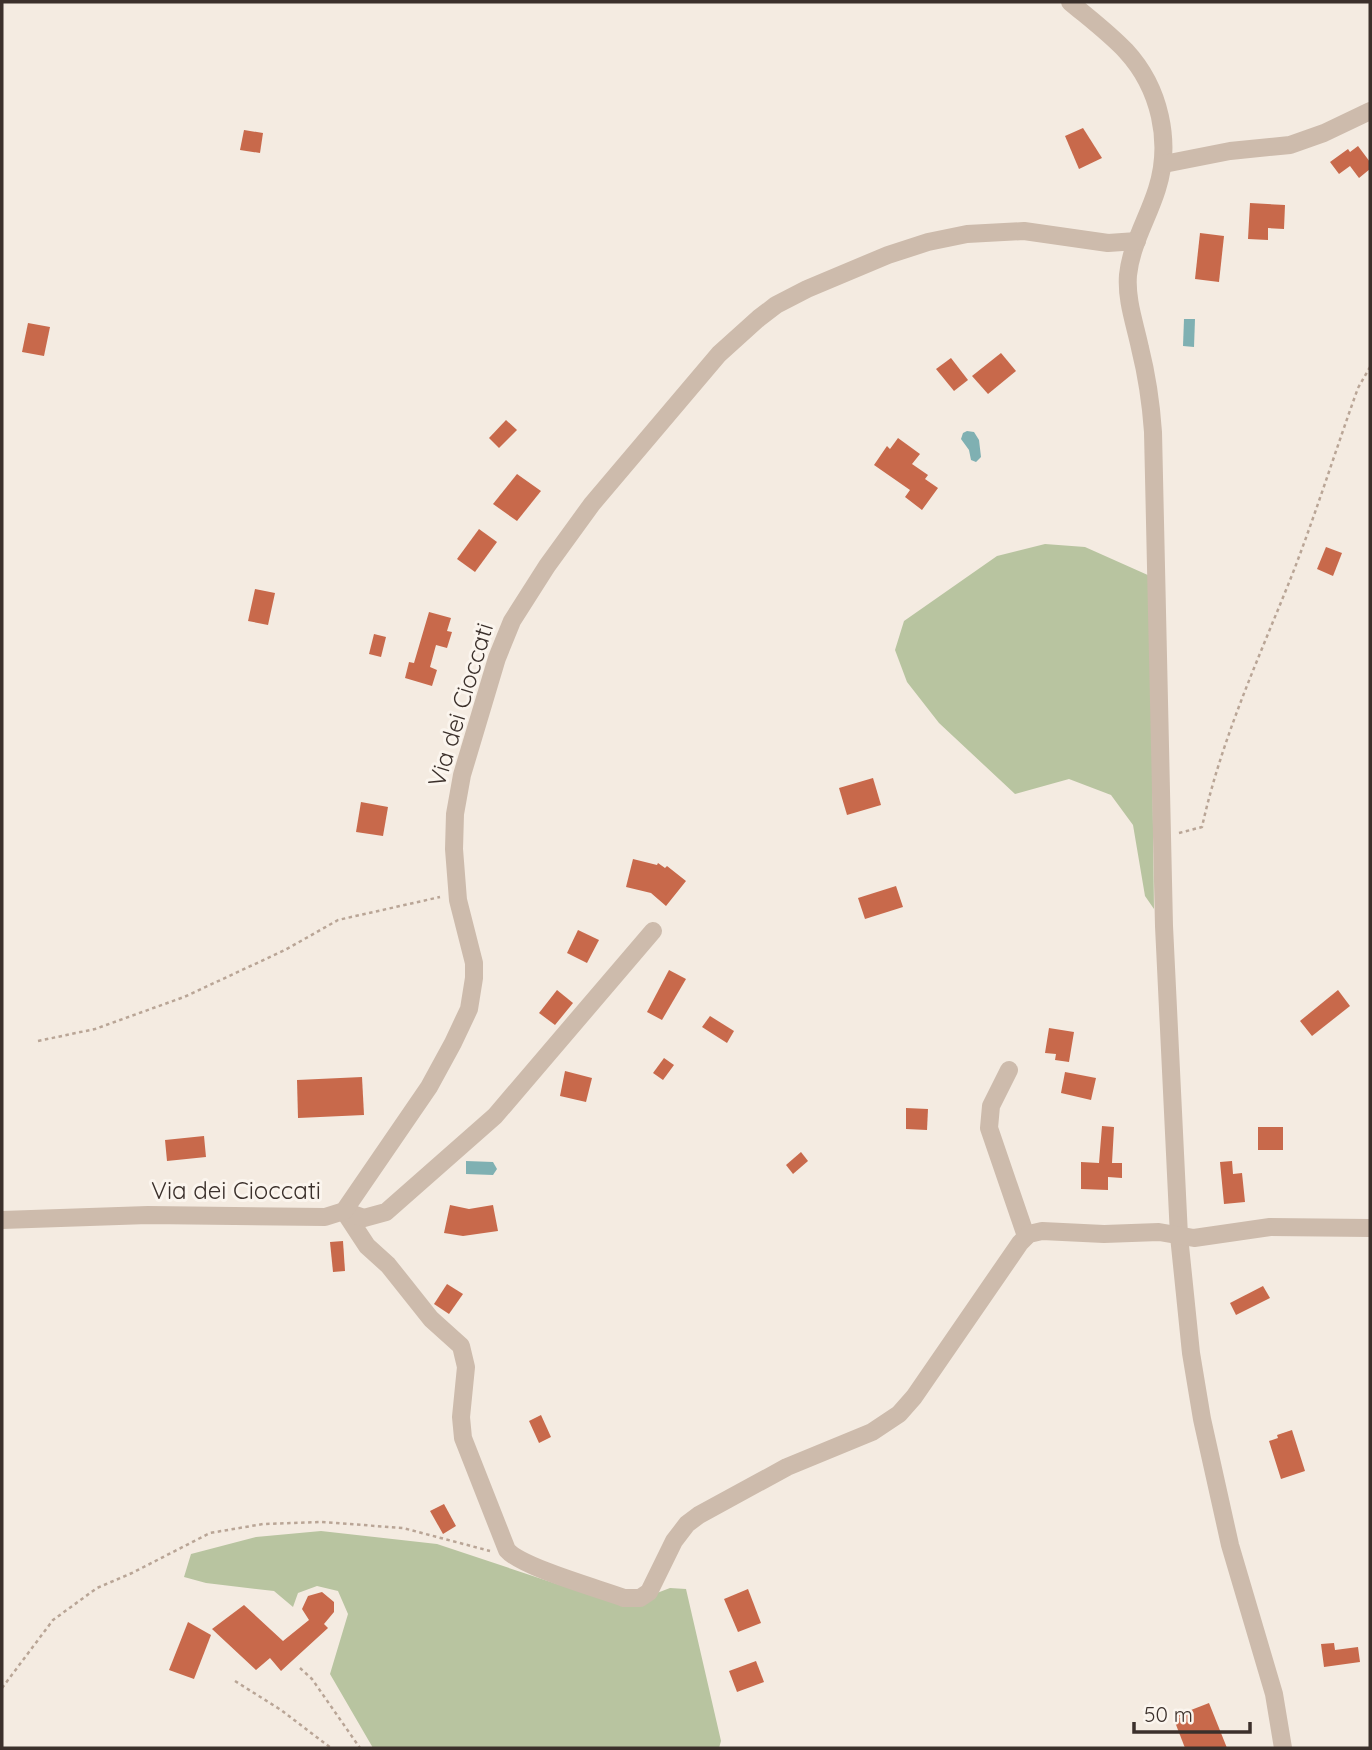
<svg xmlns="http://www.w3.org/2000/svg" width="1372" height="1750" viewBox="0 0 1372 1750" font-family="Quicksand,sans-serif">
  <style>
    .green { fill: #b8c4a0 }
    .water { fill: #7fb0b2 }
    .building { fill: #c8694b }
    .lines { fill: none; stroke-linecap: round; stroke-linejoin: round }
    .path { stroke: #b9a596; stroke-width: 2.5; stroke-dasharray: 3.5 3.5; stroke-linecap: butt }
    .minor { stroke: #cdbbac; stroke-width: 18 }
    .labels { text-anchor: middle; stroke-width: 6; stroke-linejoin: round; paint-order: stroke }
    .street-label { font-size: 24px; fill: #3b302b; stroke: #fbf5ee }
  </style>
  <rect width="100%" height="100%" fill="#f4ebe1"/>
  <!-- green -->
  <g class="green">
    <path d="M1045 544 1085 547 1150 576 1154 909 1145 896 1133 825 1111 795 1069 779 1015 794 939 723 907 682 895 650 904 621 997 556Z"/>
    <path d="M321 1531 437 1544 623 1606 670 1588 686 1589 721 1741 719 1748H373L330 1674 348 1614 338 1591 317 1586 298 1593 293 1607 274 1591 206 1583 184 1577 191 1554 256 1537Z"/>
  </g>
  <!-- water -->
  <g class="water">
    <path d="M1184 319H1195L1194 347 1183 346Z"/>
    <path d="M967 431 974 432 979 440 981 457 976 462 971 460 969 450 961 439 963 433Z"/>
    <path d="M466 1161 493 1162 497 1169 493 1175 466 1174Z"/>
  </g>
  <!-- building -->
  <g class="building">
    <path d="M1083 128 1102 158 1079 169 1065 136Z"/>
    <path d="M244 130 263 133 260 153 240 150Z"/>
    <path d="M1358 146 1370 162V169L1359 178 1350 166 1339 174 1330 162 1348 149 1350 152Z"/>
    <path d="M1250 203 1285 205 1284 229 1268 228V240L1248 239Z"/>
    <path d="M1200 233 1224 236 1219 282 1195 279Z"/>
    <path d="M28 323 50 327 44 356 22 352Z"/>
    <path d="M1001 353 1016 371 988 394 972 376Z"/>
    <path d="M951 358 968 380 954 391 936 369Z"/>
    <path d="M506 420 517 430 499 448 489 438Z"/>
    <path d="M898 438 920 454 912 464 928 475 925 479 938 488 922 510 905 497 910 490 874 465 887 446 890 449Z"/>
    <path d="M517 474 541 491 517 521 493 504Z"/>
    <path d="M479 529 497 542 475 572 457 559Z"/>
    <path d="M1326 547 1342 553 1333 576 1317 569Z"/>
    <path d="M255 589 275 593 268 625 248 621Z"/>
    <path d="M429 612 451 618 447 631 452 632 447 648 436 645 430 667 437 670 432 686 405 678 409 662 414 663Z"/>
    <path d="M374 634 386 637 381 657 369 654Z"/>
    <path d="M873 778 881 805 847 815 839 788Z"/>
    <path d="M361 802 388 807 383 836 356 832Z"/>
    <path d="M633 859 657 865 658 863 665 868 667 866 686 881 666 906 651 893 626 887Z"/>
    <path d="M896 886 903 907 865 919 858 898Z"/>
    <path d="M578 930 599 940 587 963 567 953Z"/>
    <path d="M669 970 686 979 662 1020 647 1012Z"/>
    <path d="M557 990 573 1003 555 1025 539 1013Z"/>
    <path d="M1338 990 1350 1006 1312 1036 1300 1021Z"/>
    <path d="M710 1016 734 1031 727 1043 702 1027Z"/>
    <path d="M1049 1028 1074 1032 1069 1062 1055 1060 1056 1054 1045 1053Z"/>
    <path d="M664 1058 674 1065 663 1080 653 1073Z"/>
    <path d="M565 1071 592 1078 586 1102 560 1096Z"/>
    <path d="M1065 1072 1096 1078 1091 1100 1061 1093Z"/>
    <path d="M362 1077 364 1115 298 1118 297 1080Z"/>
    <path d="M906 1108 928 1109 927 1130 906 1129Z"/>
    <path d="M1102 1126 1114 1127 1112 1163H1122V1178L1108 1177V1190L1081 1189V1162L1099 1163Z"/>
    <rect x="1258" y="1127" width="25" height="23"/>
    <path d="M204 1136 206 1157 167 1161 165 1140Z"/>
    <path d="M801 1152 808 1161 793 1174 786 1165Z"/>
    <path d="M1232 1161 1233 1174 1242 1173 1245 1202 1224 1204 1220 1162Z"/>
    <path d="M450 1205 469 1209 493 1205 498 1231 463 1236 444 1233Z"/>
    <path d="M343 1241 345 1271 333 1272 330 1242Z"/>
    <path d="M447 1284 463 1294 449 1314 434 1304Z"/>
    <path d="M1263 1286 1270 1298 1236 1315 1230 1303Z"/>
    <path d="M541 1415 551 1437 539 1443 529 1421Z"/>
    <path d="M1292 1430 1305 1471 1281 1479 1269 1441 1278 1438 1277 1435Z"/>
    <path d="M444 1504 456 1526 443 1534 430 1511Z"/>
    <path d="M748 1589 761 1623 738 1632 724 1599Z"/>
    <path d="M322 1592 334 1602V1612L324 1624 328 1628 281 1671 270 1658 256 1670 212 1629 244 1605 283 1641 309 1620 302 1609 308 1596Z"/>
    <path d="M188 1622 211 1635 194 1679 169 1670Z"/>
    <path d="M1334 1643 1335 1650 1358 1647 1360 1662 1324 1667 1321 1644Z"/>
    <path d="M756 1661 764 1682 737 1692 729 1671Z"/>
    <path d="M1209 1703 1227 1748H1185L1173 1717Z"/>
  </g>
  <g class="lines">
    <!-- path -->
    <g class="path">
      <path d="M1179 833 1202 827C1222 736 1260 656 1294 570 1317 510 1336 449 1358 388L1370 367"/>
      <path d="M38 1041 95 1029 184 997 285 950 338 920 440 897"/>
      <path d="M300 1668 312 1679 360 1748"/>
      <path d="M235 1681 281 1710 331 1748"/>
      <path d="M2 1688 53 1620 97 1588 132 1573 210 1533 263 1524 322 1522 403 1528 490 1551"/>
    </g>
    <!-- minor -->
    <g class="minor">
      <path d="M1070 2C1089 18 1109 33 1126 51 1160 88 1172 142 1157 189 1148 218 1131 245 1128 275 1126 300 1135 324 1140 348 1147 376 1151 403 1153 432L1164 926 1179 1236 1191 1353 1202 1419 1230 1545 1274 1694 1283 1748"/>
      <path d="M1164 164 1230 151 1290 145 1324 133 1370 111"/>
      <path d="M1009 1070 991 1106 989 1128 1026 1236"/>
      <path d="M344 1211 367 1246 388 1265 431 1319 461 1346 466 1367 461 1417 463 1438 507 1550C521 1567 600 1589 624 1598H640L649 1592 674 1541 687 1524 699 1515 787 1467 872 1432 899 1414 914 1397 1020 1243 1029 1234 1042 1231 1104 1234 1159 1232 1194 1238 1270 1227 1370 1228"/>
      <path d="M344 1211 364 1218 386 1212 495 1116 653 931"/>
      <path d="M2 1220 148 1215 325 1217 344 1211 429 1087 453 1043 469 1009 474 978V963L458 900 454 849 455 814 462 775 497 658 512 621 547 566 592 504 719 354 759 318 776 305 807 289 888 255 928 242 967 234 1024 231 1108 243 1137 241"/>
    </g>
  </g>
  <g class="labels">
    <!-- street labels -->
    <g class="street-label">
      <text transform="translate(461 705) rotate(-73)" y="8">Via dei Cioccati</text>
      <text x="236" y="1199">Via dei Cioccati</text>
    </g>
  </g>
  <!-- border -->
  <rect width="1372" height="1750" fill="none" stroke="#3b302b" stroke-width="7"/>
  <!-- scale -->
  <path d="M1134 1722v10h116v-10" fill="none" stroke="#3b302b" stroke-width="3.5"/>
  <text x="1144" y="1722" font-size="21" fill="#3b302b" stroke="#fbf5ee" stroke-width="5" paint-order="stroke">50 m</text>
</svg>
